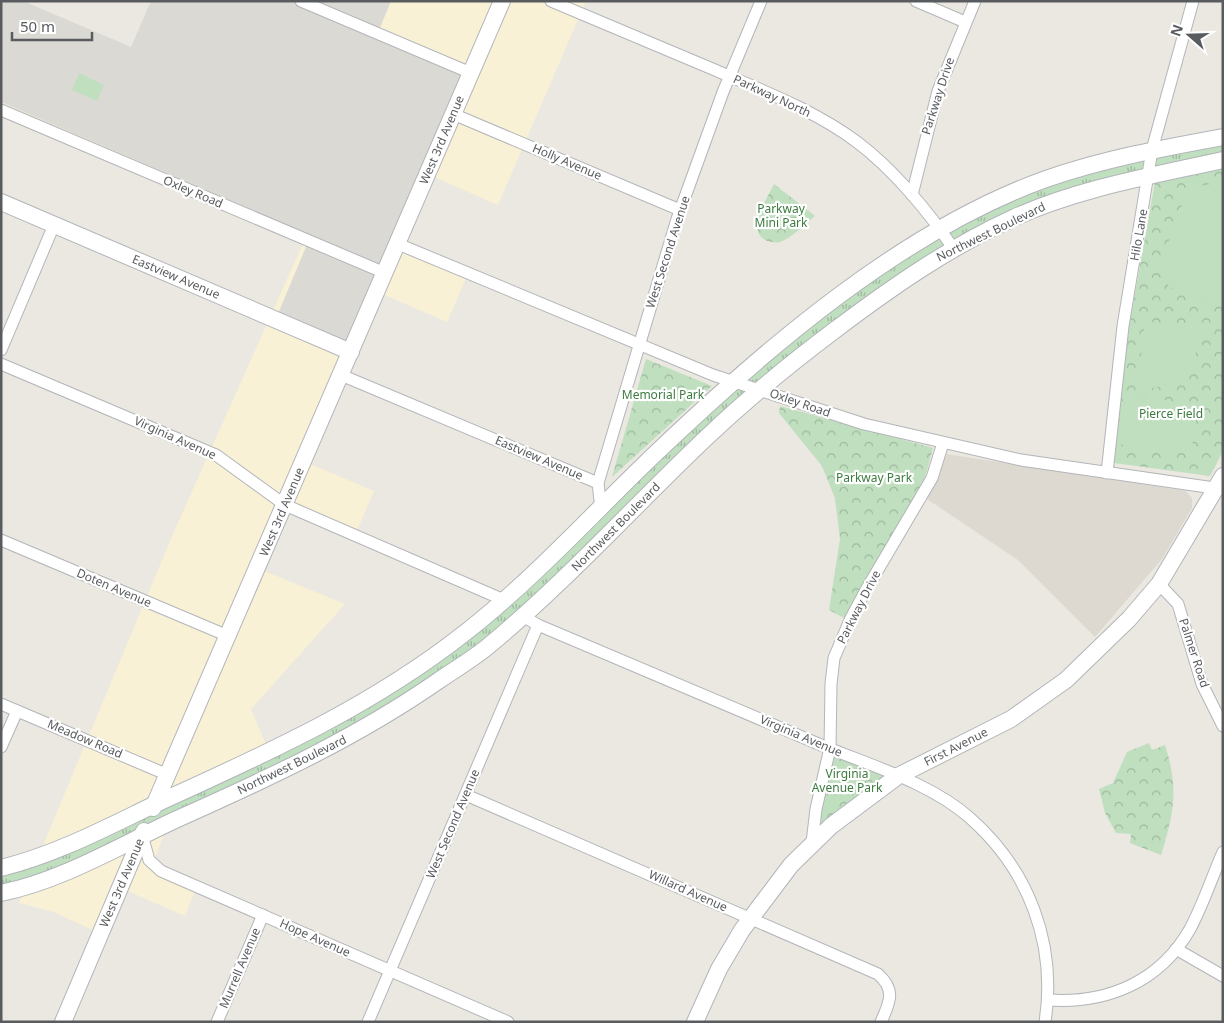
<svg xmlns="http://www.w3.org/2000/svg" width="1224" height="1023" viewBox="0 0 1224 1023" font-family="'Noto Sans',sans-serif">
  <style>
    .commercial { fill: #f9f1d6 }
    .industrial { fill: #dbd9d4 }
    .education { fill: #ddd9d1 }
    .grass { fill: url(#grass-tufts) }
    .forest { fill: url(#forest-crowns) }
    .garden { fill: #bfdfbf }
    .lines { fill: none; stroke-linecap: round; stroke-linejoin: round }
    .street-casing { stroke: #b3b5b9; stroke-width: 13 }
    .secondary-casing { stroke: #b2b5b9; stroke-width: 18 }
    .street { stroke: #fff; stroke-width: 11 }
    .secondary { stroke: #fff; stroke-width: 16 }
    .labels { text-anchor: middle; stroke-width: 4.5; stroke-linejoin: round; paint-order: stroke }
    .street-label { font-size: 12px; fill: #595c5f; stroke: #fff }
    .park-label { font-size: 12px; fill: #3c7b3f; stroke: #fff }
  </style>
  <defs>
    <pattern id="grass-tufts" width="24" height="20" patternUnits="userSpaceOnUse" patternTransform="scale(1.25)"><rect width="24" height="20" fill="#bfdfbf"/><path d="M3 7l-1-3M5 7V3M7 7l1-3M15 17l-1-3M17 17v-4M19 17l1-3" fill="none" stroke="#9eb89e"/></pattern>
    <pattern id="forest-crowns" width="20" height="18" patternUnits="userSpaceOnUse" patternTransform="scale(1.25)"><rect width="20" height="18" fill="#bfdfbf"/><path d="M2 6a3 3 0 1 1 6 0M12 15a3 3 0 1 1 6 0" fill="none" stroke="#9eb89e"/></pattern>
  </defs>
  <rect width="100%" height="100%" fill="#eae8e0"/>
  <!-- commercial -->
  <path class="commercial" d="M391 1H586L498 205 432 176 403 241 470 269 447 322 378 292 303 461 374 491 355 535 284 505 257 568 345 604 251 709 274 764 173 812 152 865 197 886 185 916 121 888 101 934 54 912 19 903 173 534 305 239 1 110V102L311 235 348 345 376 37Z"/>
  <!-- industrial -->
  <path class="industrial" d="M1 1H23L131 47 151 1H391L376 37 465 75 349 345 277 316 311 235 1 102Z"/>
  <!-- education -->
  <path class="education" d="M946 454 1186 491 1192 498V508L1162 559 1095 637 1018 560 927 499Z"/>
  <!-- grass -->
  <path class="grass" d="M1223 137V160L1014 218 797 359 483 650 343 741 1 893V868L155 804 436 655 655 454 912 245 1045 179Z"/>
  <!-- forest -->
  <g class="forest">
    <path d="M1223 169V451L1210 476 1114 463 1129 327 1155 182Z"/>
    <path d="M774 184 815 216C807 223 790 239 780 242 776 243 769 242 765 240 746 229 768 197 774 184Z"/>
    <path d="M646 359 712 386 612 477Z"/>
    <path d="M780 406 933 448 923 484 846 619 829 610 840 539 835 498 822 466 779 413Z"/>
    <path d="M1149 743 1152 750 1165 745C1179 788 1174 813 1161 855L1130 843 1131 834 1116 833 1105 813 1099 789 1113 783 1127 752Z"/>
    <path d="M831 751 890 775 817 832Z"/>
  </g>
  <!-- garden -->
  <g class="garden">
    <path d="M79 73 104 85 97 101 72 90Z"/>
    <path d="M1223 181V308L1169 287 1160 265 1188 189Z"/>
    <path d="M1145 321 1201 329C1197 368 1177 391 1137 388Z"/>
    <path d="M1124 394 1198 405 1191 454 1116 444Z"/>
  </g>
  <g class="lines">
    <!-- street casing -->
    <g class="street-casing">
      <g id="street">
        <path d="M301 1 471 73"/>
        <path d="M551 1C606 24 660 47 715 70 763 91 814 110 857 142 893 169 928 211 953 248"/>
        <path d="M916 1 965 22"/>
        <path d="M1 110 385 273"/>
        <path d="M453 114 680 210"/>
        <path d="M912 195 938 91 975 1"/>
        <path d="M398 244 713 375 864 424 1021 460 1221 489"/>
        <path d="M1 350 54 225"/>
        <path d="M1 364 216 455 285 505 504 600"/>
        <path d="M341 375 598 483"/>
        <path d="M1107 473 1123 326 1152 150 1193 1"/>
        <path d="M601 509 598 483 677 219 723 92 761 1"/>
        <path d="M1 540 228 636"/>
        <path d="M1159 584 1178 604 1202 684 1223 726"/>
        <path d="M523 616 538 625C633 665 727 705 821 745 869 765 931 783 970 818 1029 870 1057 944 1045 1022"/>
        <path d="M1 704 168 775"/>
        <path d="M1 747 17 711"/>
        <path d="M466 795 878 974C896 990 890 1002 881 1022"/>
        <path d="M142 835 149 860 161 871 508 1022"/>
        <path d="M812 843 816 809 830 748 831 684 834 658 851 618 866 590 932 478 943 443"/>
        <path d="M1176 949 1223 976"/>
        <path d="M1048 1000C1107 1004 1160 982 1190 929 1203 905 1212 877 1223 852"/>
        <path d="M217 1022 263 915"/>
        <path d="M368 1022 538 625"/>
      </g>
    </g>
    <!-- secondary casing -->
    <g class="secondary-casing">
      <g id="secondary">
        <path d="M1 202 351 352"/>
        <path d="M153 808 502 1"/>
        <path d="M1 868C58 854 109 826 162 801 268 753 374 705 466 632 535 578 593 513 656 453 765 349 903 230 1046 179 1103 159 1163 148 1223 137"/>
        <path d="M1 893C63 880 119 846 175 820 267 779 356 738 438 681 454 670 471 660 486 648 565 583 633 507 707 437 747 399 791 363 835 330 892 287 948 248 1013 218 1080 188 1151 176 1223 160"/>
        <path d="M63 1022 144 831"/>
        <path d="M695 1022 719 969 742 930 791 865 831 826 898 776 1011 719 1066 680 1129 619 1159 584 1223 476"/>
      </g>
    </g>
    <!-- street -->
    <use href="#street" class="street"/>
    <!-- secondary -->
    <use href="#secondary" class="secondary"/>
  </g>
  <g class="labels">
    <!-- street labels -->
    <g class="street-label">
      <text transform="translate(772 96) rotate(25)" y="4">Parkway North</text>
      <text transform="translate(938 96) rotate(-72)" y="4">Parkway Drive</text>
      <text transform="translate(442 140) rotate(-67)" y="4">West 3rd Avenue</text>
      <text transform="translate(567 162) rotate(23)" y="4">Holly Avenue</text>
      <text transform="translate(193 192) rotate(23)" y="4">Oxley Road</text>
      <text transform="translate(991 232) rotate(-26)" y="4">Northwest Boulevard</text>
      <text transform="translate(1139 235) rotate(-80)" y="4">Hilo Lane</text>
      <text transform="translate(668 252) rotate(-72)" y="4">West Second Avenue</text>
      <text transform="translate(176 277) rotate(23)" y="4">Eastview Avenue</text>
      <text transform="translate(800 403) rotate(19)" y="4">Oxley Road</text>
      <text transform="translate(175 438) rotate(24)" y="4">Virginia Avenue</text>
      <text transform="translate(539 458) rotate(23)" y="4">Eastview Avenue</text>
      <text transform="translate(282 512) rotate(-67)" y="4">West 3rd Avenue</text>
      <text transform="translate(616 527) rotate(-45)" y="4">Northwest Boulevard</text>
      <text transform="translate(114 588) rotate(23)" y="4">Doten Avenue</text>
      <text transform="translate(859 607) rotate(-63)" y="4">Parkway Drive</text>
      <text transform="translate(1194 653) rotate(72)" y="4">Palmer Road</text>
      <text transform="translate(801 736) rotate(23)" y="4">Virginia Avenue</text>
      <text transform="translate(85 739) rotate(23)" y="4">Meadow Road</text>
      <text transform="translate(956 747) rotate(-27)" y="4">First Avenue</text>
      <text transform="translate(292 765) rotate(-26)" y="4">Northwest Boulevard</text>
      <text transform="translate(453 824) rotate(-67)" y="4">West Second Avenue</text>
      <text transform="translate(122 883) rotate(-67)" y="4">West 3rd Avenue</text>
      <text transform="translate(688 891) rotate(24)" y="4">Willard Avenue</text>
      <text transform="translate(315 938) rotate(24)" y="4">Hope Avenue</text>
      <text transform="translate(240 968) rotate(-67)" y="4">Murrell Avenue</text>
    </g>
    <!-- park labels -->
    <g class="park-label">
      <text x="781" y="213">Parkway<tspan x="781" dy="14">Mini Park</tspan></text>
      <text x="663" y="399">Memorial Park</text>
      <text x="1171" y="418">Pierce Field</text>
      <text x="874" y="482">Parkway Park</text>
      <text x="847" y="778">Virginia<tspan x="847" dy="14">Avenue Park</tspan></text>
    </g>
  </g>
  <!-- border -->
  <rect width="1224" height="1023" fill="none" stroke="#595c5f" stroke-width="5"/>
  <!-- north arrow -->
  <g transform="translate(1189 35) rotate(290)" stroke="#ffffff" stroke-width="4" paint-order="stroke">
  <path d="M0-4L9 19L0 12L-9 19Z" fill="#595c5f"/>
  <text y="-8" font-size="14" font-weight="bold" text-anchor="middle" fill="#595c5f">N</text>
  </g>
  <!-- scale -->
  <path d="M12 32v8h80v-8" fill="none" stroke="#595c5f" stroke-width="2.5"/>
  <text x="20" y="32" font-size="15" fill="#595c5f" stroke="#ffffff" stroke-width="4" paint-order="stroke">50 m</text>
</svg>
